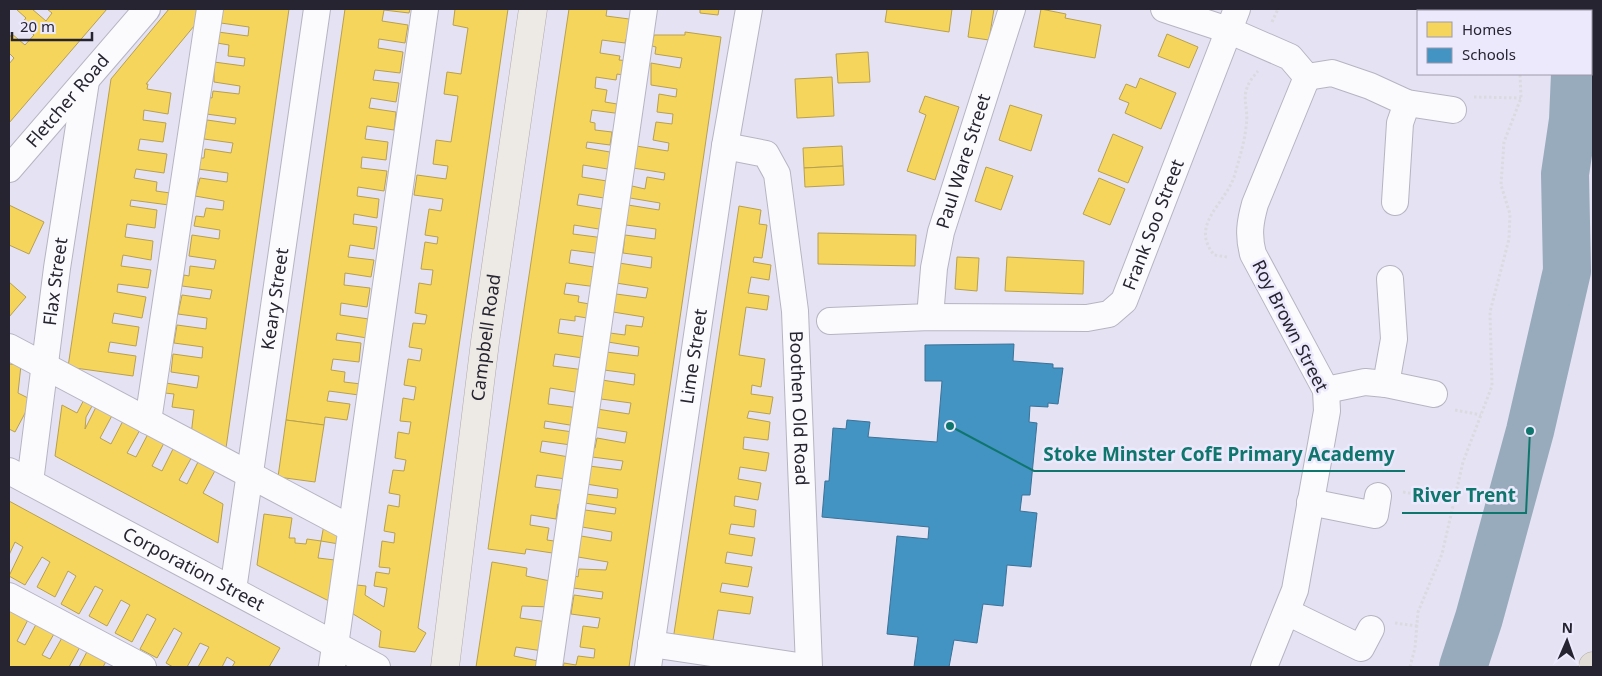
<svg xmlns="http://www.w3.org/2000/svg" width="1602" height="676" viewBox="0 0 1602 676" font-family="'Noto Sans',sans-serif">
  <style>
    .homes { fill: #f6d55c; stroke: #b8a04f }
    .schools { fill: #4393c3; stroke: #3b7297 }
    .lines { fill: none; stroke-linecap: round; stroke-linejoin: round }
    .river { stroke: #97abbc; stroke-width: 48 }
    .minor-casing { stroke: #b6b4c2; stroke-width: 28 }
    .major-casing { stroke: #b1aaa8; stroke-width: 29 }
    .highway-casing { stroke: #b1aaa8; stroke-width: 29 }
    .path { stroke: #dbdadf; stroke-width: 3; stroke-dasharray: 2.5 2.5; stroke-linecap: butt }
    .minor { stroke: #fbfbfd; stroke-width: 26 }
    .major { stroke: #ede9e5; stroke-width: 28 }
    .highway { stroke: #e2ddd6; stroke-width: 28 }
    .labels { text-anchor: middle; stroke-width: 5; stroke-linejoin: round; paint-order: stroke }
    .street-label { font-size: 18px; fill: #272431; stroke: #ede9fd }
    .leader { fill: none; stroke: #0f766e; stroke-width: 2 }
    .callout-dot { fill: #0f766e; stroke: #ede9fd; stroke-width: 2 }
    .callout-label { font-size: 19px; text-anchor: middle; font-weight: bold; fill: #0f766e; stroke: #ede9fd; stroke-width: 5; stroke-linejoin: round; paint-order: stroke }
  </style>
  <rect width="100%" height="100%" fill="#e5e2f3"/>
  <!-- homes -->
  <g class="homes">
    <path d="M16 9H32L46 21 52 13 47 9H107L9 123V64L14 58 9 53V38L12 34 25 45 34 35 21 24 26 18Z"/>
    <path d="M169 9H197L204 14 146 84H148L147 89 171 93 168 114 144 110 143 120 166 123 163 142 140 139 138 150 167 154 164 173 136 169 134 178 157 182 156 191 170 193 169 205 131 200 130 206 157 210 155 228 127 224 125 237 153 241 151 260 123 255 121 266 151 270 148 288 118 284 117 292 146 297 142 318 114 313 112 323 139 327 136 346 110 342 108 352 136 356 133 376 68 367 111 79Z"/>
    <path d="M223 9H289L226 448 190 443 194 410 172 407 174 394 165 393 166 383 197 388 199 376 171 372 173 354 202 358 203 347 174 343 177 325 206 329 207 318 178 314 182 295 210 299 212 290 182 286 184 275 189 276 190 266 214 269 216 260 189 256 192 235 219 239 220 230 194 226 196 216 204 217 206 208 223 210 224 201 195 196 200 178 227 182 228 173 198 169 200 158H204L205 149 231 153 233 143 204 139 207 120 235 124 236 118 199 113 202 96 212 98 213 91 239 94 240 86 214 82V62L244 66 245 58 228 56 229 45 217 43 218 32 248 36 249 27 221 23Z"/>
    <path d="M345 9H410L409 13 384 10 382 21 408 25 405 43 379 39 378 48 403 52 400 73 375 70 373 80 399 83 396 102 371 98 369 108 396 112 394 130 367 126 365 139 388 142 386 160 362 157 361 168 387 171 384 191 358 187 357 196 379 199 377 218 354 214 353 224 377 227 374 249 350 245 348 257 374 260 371 277 345 273 344 285 370 288 367 307 341 303 340 315 369 319 367 338 337 333 336 340 361 343 359 362 333 359 331 370 345 372 344 382 361 384 359 395 329 391 327 401 350 404 347 420 325 417 324 425 286 420Z"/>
    <path d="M455 9H508L418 628 426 633 415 652 379 647 381 631 345 609 347 584 366 586 365 595 384 607 387 588 374 586 376 572 389 574 390 568 379 567 382 541 394 543 395 533 384 531 388 505 399 507 400 495 389 493 393 470 404 471 406 460 395 458 398 432 409 434 411 422 400 421 403 398 414 400 416 387 404 385 408 359 420 361 422 349 409 347 413 323 425 324 427 315 415 313 419 283 431 285 433 270 421 269 425 242 437 244 438 237 425 235 429 209 441 211 443 199 414 195 417 175 446 179 448 166 433 164 436 140 451 142 458 96 444 94 447 72 461 74 468 28 453 25Z"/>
    <path d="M569 9H607L606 16 637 20 633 41 626 39 625 43 602 40 600 53 620 56 619 60 631 61 629 76 617 74 616 80 596 77 595 88 607 90 605 102 623 105 622 114 592 110 590 122 595 123V130L612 132 610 145 587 142 586 148 616 153 614 170 583 165 582 177 613 182 610 199 579 194 577 205 608 210 605 230 574 225 573 234 604 238 602 254 571 250 569 263 600 268 597 287 566 283 564 294 579 296 578 302 595 305 593 319 575 316V321L560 319 558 333 586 337 583 358 555 354 553 366 585 370 581 393 550 388 548 404 579 408 576 426 545 421 544 428 573 432 571 445 542 441 540 452 569 457 566 479 537 475 535 487 567 491 565 505 558 504 556 519 531 515 530 525 549 528 547 540 561 542 559 554 526 549 525 554 488 549Z"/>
    <path d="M700 9H719L718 15 700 13Z"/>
    <path d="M887 9H952L949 32 885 22Z"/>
    <path d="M972 9H994L989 40 968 37Z"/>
    <path d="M1041 9 1066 14 1065 18 1101 25 1095 58 1034 47Z"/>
    <path d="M685 32 721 37 629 667H563L564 663 576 665 578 656 594 658 595 649 580 647 583 626 598 628 600 618 571 614 574 595 602 599 603 592 573 588 575 576 578 577 579 569 606 570 608 562 578 557 581 536 611 541 612 532 582 527 585 510 615 514 616 508 585 503 586 494 617 498 618 489 586 484 589 466 621 470 623 461 592 457 593 448H595L597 438 625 443 627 432 594 427 597 409 629 414 631 403 601 399 602 380 634 385 635 374 604 370 606 352 638 356 639 347 608 342 610 333 625 335 626 325 642 327 644 317 613 312 616 294 646 298 648 288 616 283 619 263 651 268 652 257 623 253 625 235 655 239 656 229 626 225 628 205 659 210 660 203 630 198 632 186 645 189 647 177 664 180 665 173 633 168 636 146 668 151 669 143 653 140 656 122 672 124 673 114 657 112 659 94 676 97 677 89 651 85V63L680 68 682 58 655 54 656 47 652 46 654 35H685Z"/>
    <path d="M1167 34 1198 47 1189 68 1158 56Z"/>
    <path d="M868 52 870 82 838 83 836 54Z"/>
    <path d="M832 77 834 116 797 118 795 79Z"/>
    <path d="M1140 78 1176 93 1161 129 1125 113 1129 103 1119 99 1126 84 1136 88Z"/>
    <path d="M925 96 959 107 935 180 907 171 926 115 919 112Z"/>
    <path d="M1010 105 1042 115 1031 151 999 140Z"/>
    <path d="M1113 134 1143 147 1128 183 1098 171Z"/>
    <path d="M842 146 843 166 804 168 803 148Z"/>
    <path d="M843 166 844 185 805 187 804 168Z"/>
    <path d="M986 167 1013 176 1001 210 975 201Z"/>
    <path d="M1099 178 1125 189 1110 225 1083 214Z"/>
    <path d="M9 205 44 222 29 254 9 245Z"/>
    <path d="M739 206 761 210 759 224 767 225 762 258 754 257 753 262 771 265 769 280 751 277 748 293 769 296 767 310 746 307 739 355 765 359 761 387 752 385 751 394 773 397 770 414 749 411 747 418 770 422 768 440 744 437 743 449 769 453 766 471 740 467 738 479 761 483 758 500 735 496 734 506 756 510 754 527 731 524 729 534 755 538 752 556 727 552 725 563 752 567 748 587 722 583 720 592 753 597 750 614 718 610 712 646 673 640Z"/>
    <path d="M818 233 916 235 915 266 818 264Z"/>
    <path d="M957 257 979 258 977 291 955 289Z"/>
    <path d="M1007 257 1084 261 1083 294 1005 291Z"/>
    <path d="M9 282 26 297 9 317Z"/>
    <path d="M9 364 21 365 18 393 32 400 15 432 9 429Z"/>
    <path d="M88 392 97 397 86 417 85 429 99 401 115 410 100 438 111 444 124 419 141 428 127 453 136 457 148 434 164 443 152 466 162 471 176 443 194 453 179 480 187 484 200 458 217 467 203 493 223 504 218 543 55 456 62 405 77 413Z"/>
    <path d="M286 420 324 425 315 482 278 477Z"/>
    <path d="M9 501 280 648 269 667H232L235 662 227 657 222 667H198L209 647 200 643 187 667H173L166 663 182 633 174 628 157 658 140 649 156 619 147 614 132 642 115 633 130 605 121 600 107 626 89 616 103 590 95 586 79 614 61 604 76 576 68 571 55 597 37 587 50 562 42 557 25 585 9 576 23 547 15 542 9 555Z"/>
    <path d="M264 514 292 518 289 538H295V543L306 544 307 539 321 541 318 558 343 561 337 605 257 565Z"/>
    <path d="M325 519 345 545 321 541Z"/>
    <path d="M492 562 527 568 526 576 555 582 551 607 522 606 520 618 547 622 543 651 516 647 514 656 543 662V667H476Z"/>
    <path d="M9 609 31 614 17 641 25 645 41 615 59 625 42 655 50 659 63 636 81 645 69 667H9Z"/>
    <path d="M92 642 111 652 103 667H79Z"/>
  </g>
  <!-- schools -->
  <path class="schools" d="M1014 344 1013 361 1053 364V368H1063L1058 404 1048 403V407L1030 406 1029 422 1037 423 1030 495H1022L1020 511 1037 513 1031 567 1007 565 1003 606 983 604 977 643 954 640 949 667H914L918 637 887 634 897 536 928 539 929 527 822 517 825 481H829L833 428 846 429 847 420 870 422 868 437 937 442 942 381H925V345Z"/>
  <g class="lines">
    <!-- river -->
    <g class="river">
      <path d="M1578 11V9"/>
      <path d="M1463 667 1479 618 1530 431 1567 271 1565 174 1573 120 1575 74"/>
    </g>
    <!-- minor casing -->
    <g class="minor-casing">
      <g id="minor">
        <path d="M1164 9 1228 30 1290 57 1307 77"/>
        <path d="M1307 77 1332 73 1370 86 1407 103 1453 110"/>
        <path id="s1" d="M725 146 766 154 777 174 795 311 809 667"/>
        <path id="s2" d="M9 169 147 9"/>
        <path d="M1395 202 1400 123 1407 103"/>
        <path id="s3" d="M930 317 934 268 941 232 1012 9"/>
        <path id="s4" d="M830 321 930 317 1087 318 1109 314 1124 301 1237 9"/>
        <path d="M9 347 350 528"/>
        <path d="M1386 384 1394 339 1390 279"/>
        <path d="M1326 390 1365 382 1386 384 1434 394"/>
        <path d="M148 421 210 9"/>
        <path id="s5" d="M9 471 377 667"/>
        <path id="s6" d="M30 482 57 268 86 81"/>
        <path d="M1310 502 1375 515 1378 496"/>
        <path id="s7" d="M233 590 317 9"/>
        <path d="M9 596 143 667"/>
        <path d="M1287 612 1361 648 1371 629"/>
        <path d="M651 644 805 667"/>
        <path d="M332 667 425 9"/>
        <path d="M549 667 644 9"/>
        <path id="s8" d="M648 667 725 146 749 9"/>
        <path d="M1264 667 1295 590 1327 411 1326 390 1253 254C1248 235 1250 222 1255 204L1307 77"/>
      </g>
    </g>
    <!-- major casing -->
    <g class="major-casing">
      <g id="major">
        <path id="s9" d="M445 667 485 342 533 9"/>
      </g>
    </g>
    <!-- highway casing -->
    <g class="highway-casing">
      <path id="highway" d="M1593 667V666"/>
    </g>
    <!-- path -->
    <g class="path">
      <path d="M1512 11 1513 9"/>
      <path d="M1272 22 1278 9"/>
      <path d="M1474 97 1521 98"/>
      <path d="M1227 257 1214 255C1189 223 1226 205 1235 174 1239 159 1244 144 1246 128 1250 101 1236 96 1258 71"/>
      <path d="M1455 410 1481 415"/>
      <path d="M1403 492 1454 501"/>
      <path d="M1395 623 1417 626"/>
      <path d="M1410 667 1415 648 1418 612 1442 554 1463 462 1492 386 1490 312 1509 239 1510 214 1501 185 1504 142 1521 98 1520 74"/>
    </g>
    <!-- minor -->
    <use href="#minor" class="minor"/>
    <!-- major -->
    <use href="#major" class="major"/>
    <!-- highway -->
    <use href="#highway" class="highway"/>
  </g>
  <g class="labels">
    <!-- street labels -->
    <g class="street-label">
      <text dy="6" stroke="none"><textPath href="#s2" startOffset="90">Fletcher Road</textPath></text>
      <text dy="6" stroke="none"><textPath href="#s3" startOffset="160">Paul Ware Street</textPath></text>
      <text dy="6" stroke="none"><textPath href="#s4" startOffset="381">Frank Soo Street</textPath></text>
      <text dy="6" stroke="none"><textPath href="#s6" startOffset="202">Flax Street</textPath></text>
      <text dy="6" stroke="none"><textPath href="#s7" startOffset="294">Keary Street</textPath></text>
      <text transform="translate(1290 326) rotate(63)" y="6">Roy Brown Street</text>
      <text dy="6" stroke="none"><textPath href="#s9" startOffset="332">Campbell Road</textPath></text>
      <text dy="6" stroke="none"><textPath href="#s8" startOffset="314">Lime Street</textPath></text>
      <text dy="6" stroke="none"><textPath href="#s1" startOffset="300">Boothen Old Road</textPath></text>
      <text dy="6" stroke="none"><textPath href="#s5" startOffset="209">Corporation Street</textPath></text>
    </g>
  </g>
  <!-- callouts -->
  <path class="leader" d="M950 426L1034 471H1405M1530 431L1526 513H1402"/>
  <g class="callout-dot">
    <circle cx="950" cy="426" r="5"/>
    <circle cx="1530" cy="431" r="5"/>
  </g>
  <g class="callout-label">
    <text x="1219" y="461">Stoke Minster CofE Primary Academy</text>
    <text x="1464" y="502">River Trent</text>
  </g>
  <!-- border -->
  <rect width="1602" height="676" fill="none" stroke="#272431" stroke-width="20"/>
  <!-- legend -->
  <rect x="1417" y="10" width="175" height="65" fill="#ede9fd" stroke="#9e9aab"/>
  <rect x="1427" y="22" width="25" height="15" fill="#f6d55c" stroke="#9e9aab"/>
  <text x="1462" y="35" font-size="15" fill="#272431">Homes</text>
  <rect x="1427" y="48" width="25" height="15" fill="#4393c3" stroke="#9e9aab"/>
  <text x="1462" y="60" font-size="15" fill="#272431">Schools</text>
  <!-- north arrow -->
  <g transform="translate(1567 641) rotate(2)" stroke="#ede9fd" stroke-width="4" paint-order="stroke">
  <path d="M0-4L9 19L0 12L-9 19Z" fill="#272431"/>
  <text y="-8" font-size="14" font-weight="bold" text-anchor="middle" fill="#272431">N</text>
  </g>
  <!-- scale -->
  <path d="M12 32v8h80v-8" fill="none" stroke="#272431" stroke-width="2.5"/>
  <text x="20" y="32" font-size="15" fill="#272431" stroke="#ede9fd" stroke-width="4" paint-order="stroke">20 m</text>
</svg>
